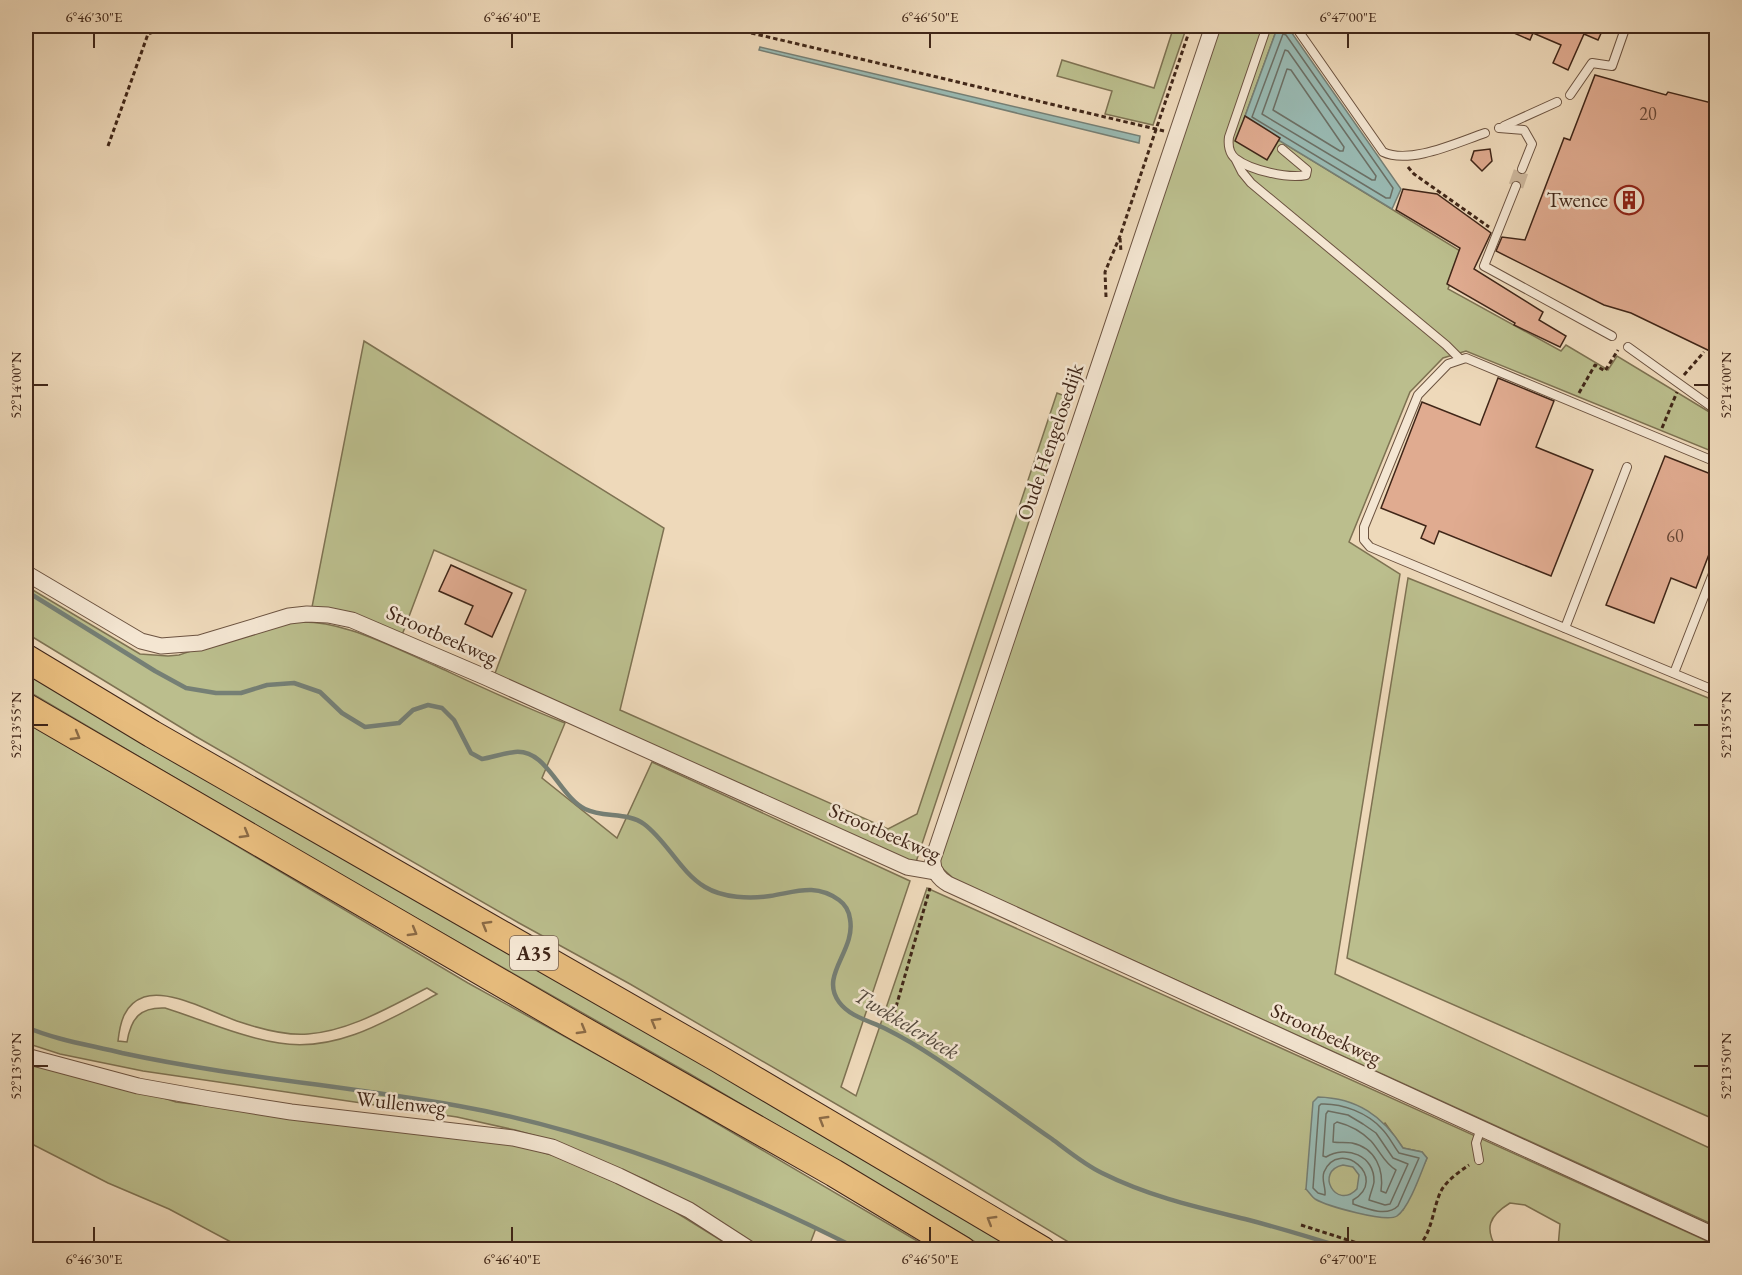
<svg xmlns="http://www.w3.org/2000/svg" width="1742" height="1275" viewBox="0 0 1742 1275" font-family="'EB Garamond',serif">
  <style>
    .green { fill: #bbbe8d; stroke: #7e7252; stroke-width: 1.5; fill-rule: evenodd }
    .water { fill: #99bab3; stroke: #757f75; stroke-width: 1.5; fill-rule: evenodd }
    .lines { fill: none; stroke-linecap: round; stroke-linejoin: round }
    .shore { stroke: #6c7066; stroke-width: 1.5 }
    .stream { stroke: #757f75; stroke-width: 4.5 }
    .building { fill: #e0ab90; stroke: #402618; stroke-width: 1.5 }
    .street-tunnel { stroke: #cbb59a; stroke-width: 15; stroke-dasharray: 15 8; stroke-linecap: butt }
    .lane-casing { stroke: #6c5340; stroke-width: 10 }
    .street-casing { stroke: #6c5340; stroke-width: 17 }
    .highway-casing { stroke: #402618; stroke-width: 29 }
    .path { stroke: #402618; stroke-width: 3; stroke-dasharray: 4.5 3; stroke-linecap: butt }
    .lane { stroke: #f4e6d2; stroke-width: 8 }
    .street { stroke: #f4e6d2; stroke-width: 15 }
    .highway { stroke: #e7bc7d; stroke-width: 27 }
    .oneway { stroke: #8b6a45 }
    .ticks { fill: none; stroke: #402618; stroke-width: 2 }
    .labels { text-anchor: middle; stroke-width: 5; stroke-linejoin: round; paint-order: stroke }
    .number-label { font-size: 18px; fill: #684736 }
    .shield { fill: #f4e6d2; stroke: #766050; stroke-width: 1.5 }
    .shield-label { font-size: 20px; font-weight: bold; fill: #402618 }
    .poi-label { font-size: 21px; fill: #402618; stroke: #f4e6d2; text-anchor: end }
    .street-label { font-size: 21px; fill: #402618; stroke: #f4e6d2 }
    .water-label { font-size: 22px; font-style: italic; fill: #564b3f; stroke: #f4e6d2 }
    .neatline { fill: none; stroke: #402618; stroke-width: 2 }
    .ticks-label { font-size: 15px; text-anchor: middle; fill: #402618 }
  </style>
  <rect width="100%" height="100%" fill="#eed9ba"/>
  <filter id="stains"><feTurbulence type="fractalNoise" baseFrequency=".00333" numOctaves="4"/><feColorMatrix values="0 0 0 0 .2 0 0 0 0 .09 0 0 0 0 .02 0 0 0 .5 -.17"/></filter>
  <radialGradient id="worn" r=".72"><stop offset=".6" stop-color="#630" stop-opacity="0"/><stop offset="1" stop-color="#630" stop-opacity=".3"/></radialGradient>
  <!-- green -->
  <g class="green">
    <path d="M1174 26H1187L1153 125 1105 114 1112 91 1057 76 1062 60 1154 88Z"/>
    <path d="M1217 26H1278L1244 119 1462 252 1448 289 1561 351 1566 345 1608 370 1617 356 1716 416V453L1466 351 1443 358 1410 392 1349 542 1400 574 1335 974 1716 1151V1226L954 879 941 867 939 857Z"/>
    <path d="M364 341 664 528 620 710 888 829 917 814 1057 393 1070 398 915 865 494 676 526 590 434 550 402 635 312 607Z"/>
    <path d="M1408 578 1716 701V1120L1347 958Z"/>
    <path d="M26 586 140 654 168 656 179 655C214 644 251 628 288 623 337 616 392 647 436 666 479 686 521 706 565 723L542 778 617 838 652 762 910 881 841 1087 856 1096 927 888 1716 1245V1249H1559L1558 1247 1560 1224 1525 1205 1510 1203C1489 1216 1484 1228 1497 1249H1080L934 1161 630 984 519 923 195 736 26 633ZM1385 1123 1403 1148 1422 1152 1427 1158 1403 1210 1306 1189Z"/>
    <path d="M26 663 1025 1249H987L690 1074 333 871 26 690Z"/>
    <path d="M26 721 468 983 636 1076 931 1249H860L816 1228 808 1249H762L684 1200 646 1180 554 1141 515 1130 457 1117 143 1071 60 1054 26 1043ZM427 988 437 994C389 1020 336 1053 279 1043 240 1037 203 1020 165 1008 140 1007 131 1018 127 1042L118 1041C120 1023 124 1004 144 997 170 988 215 1014 240 1022 261 1029 286 1036 308 1034 350 1031 389 1007 427 988Z"/>
    <path d="M26 1059 121 1084 176 1102 515 1144 555 1156 656 1200 735 1249H244L169 1209 108 1183 26 1141Z"/>
    <circle cx="1344" cy="1180" r="16"/>
  </g>
  <!-- water -->
  <g class="water">
    <path d="M1278 26H1287L1401 189 1392 209 1244 119Z"/>
    <path d="M760 47 1140 136 1139 143 759 50Z"/>
    <path d="M1318 1097C1357 1098 1383 1116 1403 1148L1422 1152 1427 1158C1421 1173 1409 1208 1397 1216 1386 1223 1327 1206 1315 1199 1312 1197 1309 1192 1306 1189L1313 1102ZM1343 1165 1353 1167 1359 1175 1357 1189C1336 1211 1314 1171 1343 1165Z"/>
  </g>
  <g class="lines">
    <!-- shore -->
    <g class="shore">
      <path d="M1283 34 1286 35 1393 188 1390 198H1386L1252 117Z"/>
      <path d="M1285 50 1288 51 1376 176 1375 180H1372L1262 114Z"/>
      <path d="M1287 69 1291 70 1344 147 1343 151H1340L1273 110Z"/>
      <path d="M1321 1104C1342 1103 1368 1113 1382 1129 1389 1136 1393 1145 1399 1153L1419 1158 1398 1206C1387 1217 1367 1209 1353 1204V1200C1390 1178 1339 1137 1324 1172 1321 1180 1326 1187 1325 1195L1318 1193 1313 1188 1319 1106Z"/>
      <path d="M1328 1111 1348 1115 1363 1124 1376 1133 1393 1158 1408 1164 1390 1204 1385 1205 1369 1200C1370 1194 1373 1188 1374 1182 1375 1155 1346 1145 1326 1157L1323 1156 1326 1114Z"/>
      <path d="M1337 1122C1349 1125 1362 1132 1371 1141 1380 1151 1384 1163 1396 1170L1386 1193 1381 1191C1384 1170 1376 1148 1352 1143 1346 1142 1339 1143 1333 1142L1334 1124Z"/>
    </g>
    <!-- stream -->
    <g class="stream">
      <path d="M26 591 155 671 186 688 216 693H241L267 685 294 683 320 692 342 713 365 727 399 723 413 710 428 705 442 708 454 720 471 753 482 759C493 757 504 753 515 752 547 749 559 796 585 809 603 818 628 812 644 824 667 841 680 872 705 887 723 898 750 899 770 896 796 892 815 883 839 900 846 905 849 911 850 919 856 951 819 975 839 1002 850 1017 870 1021 886 1029 902 1037 919 1047 934 1057 974 1083 1013 1112 1052 1139 1068 1151 1085 1165 1102 1173 1148 1196 1196 1207 1245 1219 1280 1228 1316 1239 1351 1250"/>
      <path d="M26 1027C56 1040 90 1045 122 1053 233 1077 347 1086 459 1106 598 1131 733 1185 860 1250"/>
    </g>
  </g>
  <!-- building -->
  <g class="building">
    <path d="M1498 26H1594L1603 29 1598 40 1584 34 1568 70 1553 63 1561 45 1533 33 1530 40Z"/>
    <path d="M1595 75 1666 95 1668 92 1716 104V354L1631 313 1604 305 1496 251 1502 237 1525 240 1564 138 1570 140Z"/>
    <path d="M1245 116 1280 138 1267 160 1235 141Z"/>
    <path d="M1490 149 1492 161 1482 171 1471 160 1474 151Z"/>
    <path d="M1403 189 1437 194 1491 233 1474 269 1543 312 1539 320 1566 336 1560 347 1514 325 1515 323 1447 284 1460 248 1396 210Z"/>
    <path d="M1498 378 1554 401 1536 447 1593 470 1551 576 1439 531 1434 544 1421 538 1426 526 1381 508 1422 402 1480 425Z"/>
    <path d="M1665 456 1716 476V536L1696 588 1671 578 1654 623 1606 605Z"/>
    <path d="M451 565 512 593 492 637 465 624 473 606 439 591Z"/>
  </g>
  <g class="lines">
    <!-- street-tunnel -->
    <path class="street-tunnel" d="M1516 186 1522 169"/>
    <!-- lane casing -->
    <g class="lane-casing">
      <g id="lane">
        <path d="M1267 26 1229 137C1228 144 1229 154 1236 159 1250 170 1288 179 1306 175L1307 170 1282 149"/>
        <path d="M1295 26 1383 152C1410 165 1458 142 1485 133"/>
        <path d="M1570 95 1592 63 1612 66 1626 26"/>
        <path d="M1504 126 1557 102"/>
        <path d="M1499 128 1524 130 1532 144 1522 169"/>
        <path d="M1236 160 1242 172 1251 183 1446 345 1460 359"/>
        <path d="M1516 186 1484 266 1612 336"/>
        <path d="M1628 347 1716 410"/>
        <path d="M1716 462 1466 358 1448 364 1418 395 1364 527V540L1370 547 1716 691"/>
        <path d="M1565 628 1627 467"/>
        <path d="M1674 673 1716 566"/>
        <path d="M1479 1160 1476 1143 1481 1128"/>
      </g>
    </g>
    <!-- street casing -->
    <g class="street-casing">
      <g id="street">
        <path d="M1213 26 933 859C932 870 939 879 948 884L1716 1236"/>
        <path d="M26 573 141 641 161 646 200 643 289 616 307 614 328 615 352 620 485 677 907 867 936 872"/>
        <path d="M26 1056 138 1086 210 1099 291 1112 513 1138 552 1147 619 1176 689 1210 751 1250"/>
      </g>
    </g>
    <!-- highway casing -->
    <g class="highway-casing">
      <g id="highway">
        <path d="M26 658 152 734 719 1059 1042 1250"/>
        <path d="M26 707 570 1023 834 1173 962 1250"/>
      </g>
    </g>
    <!-- path -->
    <g class="path">
      <path d="M722 26 1164 131"/>
      <path d="M108 146 148 34 171 26"/>
      <path d="M1408 167 1414 174 1489 227"/>
      <path d="M1120 238 1121 252"/>
      <path d="M1106 297 1105 272 1120 236 1191 26"/>
      <path d="M1684 375 1704 352"/>
      <path d="M1579 393 1595 365 1605 371 1618 350"/>
      <path d="M1662 428 1677 392"/>
      <path d="M894 1014 930 888"/>
      <path d="M1301 1225 1379 1250"/>
      <path d="M1412 1250C1432 1241 1432 1209 1441 1191 1447 1180 1459 1172 1469 1165"/>
    </g>
    <!-- lane -->
    <use href="#lane" class="lane"/>
    <!-- street -->
    <use href="#street" class="street"/>
    <!-- highway -->
    <use href="#highway" class="highway"/>
  </g>
  <!-- one-way arrows -->
  <defs><path id="oneway-chevron" d="M-2-3.5L2.5 0L-2 3.5" fill="none" stroke-width="1.6" stroke-linecap="round" stroke-linejoin="round" transform="scale(1.5)"/></defs>
  <g class="oneway">
    <use href="#oneway-chevron" transform="translate(76 736) rotate(30)"/>
    <use href="#oneway-chevron" transform="translate(245 834) rotate(30)"/>
    <use href="#oneway-chevron" transform="translate(486 925) rotate(-150)"/>
    <use href="#oneway-chevron" transform="translate(413 932) rotate(30)"/>
    <use href="#oneway-chevron" transform="translate(655 1022) rotate(-150)"/>
    <use href="#oneway-chevron" transform="translate(582 1030) rotate(30)"/>
    <use href="#oneway-chevron" transform="translate(823 1120) rotate(-149)"/>
    <use href="#oneway-chevron" transform="translate(991 1220) rotate(-149)"/>
  </g>
  <!-- ticks -->
  <path class="ticks" d="M94 33V48M512 33V48M930 33V48M1348 33V48M33 385H48M1694 385H1709M33 725H48M1694 725H1709M33 1066H48M1694 1066H1709M94 1227V1242M512 1227V1242M930 1227V1242M1348 1227V1242"/>
  <!-- icons -->
  <defs>
    <g id="building-ring" transform="scale(1.5)"><circle r="9.5" fill="#f4e6d2" stroke="#8f2418" stroke-width="1.5"/><path d="M-4-6H4V6H1V3H-1V6H-4ZM-2.5-4.3h1.7v1.8h-1.7ZM.8-4.3h1.7v1.8H.8ZM-2.5-1h1.7V.8h-1.7ZM.8-1h1.7V.8H.8Z" fill="#8f2418"/></g>
  </defs>
  <g fill-rule="evenodd">
    <use href="#building-ring" x="1629" y="200"/>
  </g>
  <g class="labels">
    <!-- number labels -->
    <g class="number-label">
      <text x="1648" y="120">20</text>
      <text x="1675" y="542">60</text>
    </g>
    <!-- shield labels -->
    <rect class="shield" x="510" y="936" width="48" height="34" rx="4.5"/>
    <g class="shield-label">
      <text x="534" y="960">A35</text>
    </g>
    <!-- poi labels -->
    <g class="poi-label">
      <text x="1608" y="207">Twence</text>
    </g>
    <!-- street labels -->
    <g class="street-label">
      <text transform="translate(1050 442) rotate(-71)" y="7">Oude Hengelosedijk</text>
      <text transform="translate(442 635) rotate(24)" y="7">Strootbeekweg</text>
      <text transform="translate(885 832) rotate(23)" y="7">Strootbeekweg</text>
      <text transform="translate(1326 1034) rotate(25)" y="7">Strootbeekweg</text>
      <text transform="translate(401 1103) rotate(6)" y="7">Wullenweg</text>
    </g>
    <!-- water labels -->
    <g class="water-label">
      <text transform="translate(907 1023) rotate(31)" y="8">Twekkelerbeek</text>
    </g>
  </g>
  <!-- margin -->
  <rect width="1742" height="1275" fill="none" stroke="#eed9ba" stroke-width="66"/>
  <rect x="33" y="33" width="1676" height="1209" class="neatline"/>
  <g class="ticks-label">
    <text x="94" y="22">6°46'30"E</text>
    <text x="512" y="22">6°46'40"E</text>
    <text x="930" y="22">6°46'50"E</text>
    <text x="1348" y="22">6°47'00"E</text>
    <text transform="translate(16 385) rotate(-90)" y="5">52°14'00"N</text>
    <text transform="translate(1726 385) rotate(-90)" y="5">52°14'00"N</text>
    <text transform="translate(16 725) rotate(-90)" y="5">52°13'55"N</text>
    <text transform="translate(1726 725) rotate(-90)" y="5">52°13'55"N</text>
    <text transform="translate(16 1066) rotate(-90)" y="5">52°13'50"N</text>
    <text transform="translate(1726 1066) rotate(-90)" y="5">52°13'50"N</text>
    <text x="94" y="1264">6°46'30"E</text>
    <text x="512" y="1264">6°46'40"E</text>
    <text x="930" y="1264">6°46'50"E</text>
    <text x="1348" y="1264">6°47'00"E</text>
  </g>
  <rect width="100%" height="100%" filter="url(#stains)"/>
  <rect width="100%" height="100%" fill="url(#worn)"/>
</svg>
